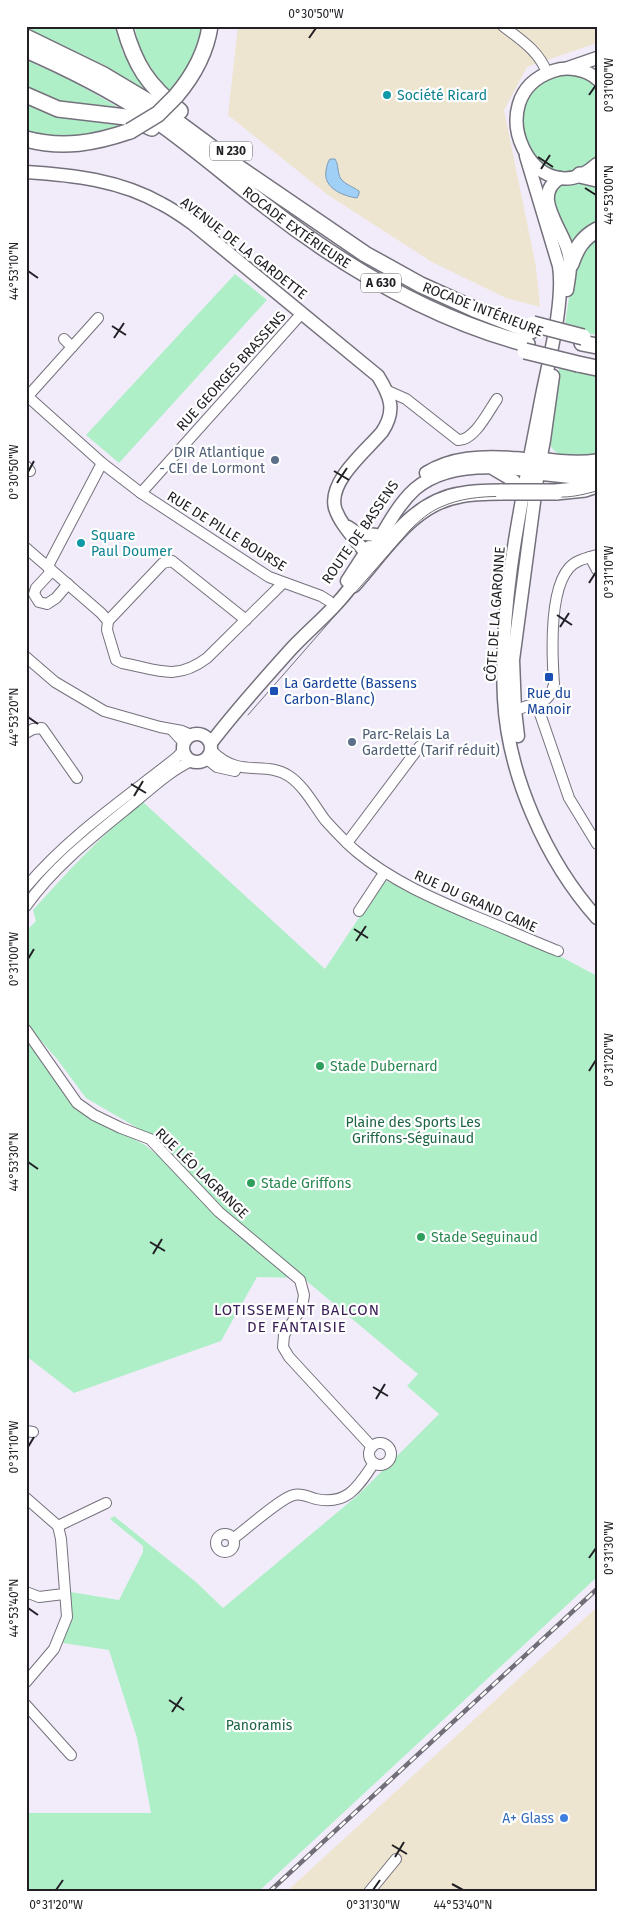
<svg xmlns="http://www.w3.org/2000/svg" width="623" height="1918" viewBox="0 0 623 1918" font-family="'Fira Sans',sans-serif">
  <style>
    .industrial { fill: #ede5cf }
    .green { fill: #aeefc8 }
    .water { fill: #a0d0f6; stroke: #7a9bb7 }
    .lines { fill: none; stroke-linecap: round; stroke-linejoin: round }
    .minor-casing { stroke: #75717c; stroke-width: 12 }
    .major-casing { stroke: #75717c; stroke-width: 15 }
    .highway-casing { stroke: #75717c; stroke-width: 18 }
    .minor { stroke: #fff; stroke-width: 10 }
    .major { stroke: #fff; stroke-width: 12 }
    .highway { stroke: #fff; stroke-width: 15 }
    .tram { stroke: #726e77; stroke-width: 1 }
    .rail-casing { stroke: #726e77; stroke-width: 4.5 }
    .rail { stroke: #fff; stroke-width: 2.5; stroke-dasharray: 8; stroke-linecap: butt }
    .highway-bridge-casing { stroke: #75717c; stroke-width: 18; stroke-linecap: butt }
    .highway-bridge { stroke: #fff; stroke-width: 15 }
    .ticks { fill: none; stroke: #222025; stroke-width: 2 }
    .culture-dot { fill: #0f9aa8; stroke: #fff; stroke-width: 2 }
    .service-dot { fill: #5c6f8a; stroke: #fff; stroke-width: 2 }
    .transit-dot { fill: #1a4fb4; stroke: #fff; stroke-width: 2 }
    .leisure-dot { fill: #2e9e5b; stroke: #fff; stroke-width: 2 }
    .shop-dot { fill: #3f7fe0; stroke: #fff; stroke-width: 2 }
    .labels { text-anchor: middle; stroke-width: 4.5; stroke-linejoin: round; paint-order: stroke }
    .shield { fill: #fff; stroke: #646366; stroke-width: 1 }
    .shield-label { font-size: 12px; font-weight: bold; fill: #222025 }
    .culture-label { font-size: 14px; fill: #0d838f; stroke: #fff; text-anchor: start }
    .street-label { font-size: 14px; fill: #222025; stroke: #fff }
    .service-label { font-size: 14px; fill: #4e5e75; stroke: #fff; text-anchor: end }
    .transit-label { font-size: 14px; fill: #164399; stroke: #fff; text-anchor: start }
    .leisure-label { font-size: 14px; fill: #27864d; stroke: #fff; text-anchor: start }
    .park-label { font-size: 14px; fill: #1b6441; stroke: #fff }
    .shop-label { font-size: 14px; fill: #366cbe; stroke: #fff; text-anchor: end }
    .neighbourhood-label { font-size: 15px; letter-spacing: 1px; fill: #3b2059; stroke: #fff }
    .neatline { fill: none; stroke: #222025; stroke-width: 2 }
    .ticks-label { font-size: 12px; text-anchor: middle; fill: #222025 }
  </style>
  <rect width="100%" height="100%" fill="#f2ecfa"/>
  <!-- industrial -->
  <g class="industrial">
    <path d="M238 26H597V43L527 67 504 110 536 267 540 307 506 298 432 262 328 195 228 115Z"/>
    <path d="M597 1607V1892H286Z"/>
  </g>
  <!-- green -->
  <g class="green">
    <path d="M26 26H117L123 53 144 89 104 65 47 38 26 31Z"/>
    <path d="M135 26H204C196 55 188 70 170 93 154 73 137 53 135 26Z"/>
    <path d="M26 60 71 80 126 112 61 103 46 97 26 85Z"/>
    <path d="M572 74 587 79 597 88V158C590 162 584 168 577 170 523 191 491 80 572 74Z"/>
    <path d="M26 102C57 119 90 121 124 126L95 136 69 139 26 132Z"/>
    <path d="M592 181 597 184V227L572 251 551 205 554 186 561 183Z"/>
    <path d="M597 235V335L579 332 580 328 565 324 574 263Z"/>
    <path d="M235 274 267 300 119 463 86 435Z"/>
    <path d="M560 363 597 373V455C579 458 547 461 549 435Z"/>
    <path d="M143 802 325 969 384 880 556 954 597 976V1577L258 1892H26V1813H151L137 1738 109 1650 63 1643 71 1618V1592L119 1600 143 1552V1546L110 1519 114 1516 196 1582 223 1608 358 1495 439 1414 407 1386 418 1374 303 1278 257 1277 221 1341 74 1393 26 1356V1037L78 1110 145 1145 217 1203 164 1145 146 1133 86 1098 57 1059 29 1027 26 1022V931L36 921 33 910C68 871 102 834 143 802Z"/>
  </g>
  <!-- water -->
  <path class="water" d="M330 159H335C339 165 337 173 341 179 345 184 353 187 359 191V194L357 198C343 196 323 188 326 171 327 166 327 163 330 159Z"/>
  <g class="lines">
    <!-- minor casing -->
    <g class="minor-casing">
      <g id="minor">
        <path d="M503 26C521 40 539 51 547 73"/>
        <path d="M64 339 72 347"/>
        <path d="M388 391 406 399 458 440C474 441 488 412 497 399"/>
        <path d="M26 395 102 463 141 493 269 577 321 596 329 601"/>
        <path d="M28 396 98 318"/>
        <path d="M26 466 30 471"/>
        <path d="M141 493 302 313"/>
        <path d="M26 548 101 613 108 621 107 630 116 660 122 663C157 669 175 682 207 658L283 583"/>
        <path d="M590 557 597 570"/>
        <path d="M68 584 56 598 47 604 39 602 34 594 36 588 50 573 48 566 102 463"/>
        <path d="M108 621 163 563 172 561 246 620"/>
        <path d="M26 657 55 682 104 711 160 727 182 731 191 735"/>
        <path d="M509 705 515 710C521 709 525 706 531 705 544 703 551 698 554 684 552 655 549 591 569 568 576 560 587 558 597 555"/>
        <path d="M537 705 569 798 597 844"/>
        <path d="M172 730 184 743"/>
        <path d="M26 733 33 729 42 728 77 778"/>
        <path d="M212 751C239 779 265 760 289 776 304 786 314 805 325 820 335 831 346 843 357 852 392 881 432 898 474 916 502 927 530 940 558 951"/>
        <path d="M207 759 217 767 235 771"/>
        <path d="M347 843 420 746"/>
        <path d="M26 887C69 836 124 799 176 758L183 751"/>
        <path d="M26 906C55 865 97 833 135 802 153 787 170 771 191 761"/>
        <path d="M359 911 384 873"/>
        <path d="M26 1030 77 1103 94 1115 121 1128 150 1139 219 1212 300 1280 304 1295 302 1307 284 1335 283 1347 289 1357 372 1447"/>
        <path d="M26 1431 33 1432"/>
        <circle cx="380" cy="1454" r="11"/>
        <path d="M26 1498 58 1526 61 1539 67 1617 54 1649 26 1682"/>
        <path d="M58 1526 106 1503"/>
        <circle cx="225" cy="1543" r="9"/>
        <path d="M234 1538C245 1530 282 1497 294 1495 301 1493 309 1497 316 1499 348 1506 359 1485 374 1463"/>
        <path d="M26 1592 39 1597 64 1594"/>
        <path d="M26 1705 71 1755"/>
        <path d="M369 1892 396 1859"/>
      </g>
    </g>
    <!-- major casing -->
    <g class="major-casing">
      <g id="major">
        <path d="M568 68 597 58"/>
        <path d="M597 79C586 69 567 66 553 71 476 97 536 220 597 164"/>
        <path d="M526 156 559 266C565 305 546 370 539 411 521 504 499 603 504 699 508 775 546 861 597 918"/>
        <path d="M26 172C73 175 120 180 162 204 172 209 182 216 192 223L378 376C391 397 396 411 382 432 366 451 328 481 335 508 340 524 355 539 365 552"/>
        <path d="M560 178C531 195 562 228 568 251 572 264 569 277 567 290"/>
        <path d="M494 469 514 481 522 490"/>
        <path d="M426 473C452 457 482 456 512 458 520 458 527 460 536 460"/>
        <path d="M348 527 357 533 376 535"/>
        <path d="M368 559C382 536 395 507 415 489 445 463 495 465 533 471"/>
        <path d="M347 581 369 547"/>
        <circle cx="197" cy="748" r="14"/>
        <path d="M518 736 515 710 513 660 538 472 544 440 553 376"/>
        <path d="M211 743C236 710 265 678 293 647 315 624 341 604 358 576"/>
      </g>
    </g>
    <!-- highway casing -->
    <g class="highway-casing">
      <g id="highway">
        <path d="M124 26C135 66 148 85 180 111"/>
        <path d="M26 37 102 74 154 105 242 170 365 254 421 285 474 309 531 331"/>
        <path id="s1" d="M26 50C67 68 107 88 144 112 186 140 227 176 267 207 344 267 432 319 527 344"/>
        <path d="M26 95 58 109 126 117 152 128"/>
        <path d="M176 96C193 76 206 53 210 26"/>
        <path d="M26 139C63 149 95 143 130 131"/>
        <path d="M580 175 597 179"/>
        <path d="M571 264C576 249 582 238 597 230"/>
        <path d="M582 343 597 346"/>
        <path d="M578 364 597 368"/>
        <path d="M540 460C559 463 577 465 597 462"/>
        <path d="M538 472 575 476 597 474"/>
        <path d="M556 492 585 489 597 485"/>
        <path d="M353 585C384 551 411 503 460 495 474 492 488 492 502 492"/>
      </g>
    </g>
    <!-- minor -->
    <use href="#minor" class="minor"/>
    <!-- major -->
    <use href="#major" class="major"/>
    <!-- highway -->
    <use href="#highway" class="highway"/>
    <!-- tram -->
    <path class="tram" d="M248 715 410 530C419 521 429 512 441 507 478 490 523 499 563 497 574 497 585 494 597 491"/>
    <!-- rail casing -->
    <g class="rail-casing">
      <path id="rail" d="M269 1892 597 1589"/>
    </g>
    <!-- rail -->
    <use href="#rail" class="rail"/>
    <!-- highway-bridge casing -->
    <g class="highway-bridge-casing">
      <g id="highway-bridge">
        <path d="M130 131 158 114 176 96"/>
        <path d="M533 324 583 337"/>
        <path d="M525 351 578 364"/>
        <path d="M502 492H556"/>
      </g>
    </g>
    <!-- highway-bridge -->
    <use href="#highway-bridge" class="highway-bridge"/>
  </g>
  <!-- ticks -->
  <path class="ticks" d="M309 38 316 28M589 95 596 85M538 157 553 167M541 169 550 155M585 188 596 195M28 271 38 278M112 326 126 335M114 338 124 323M334 471 349 480M28 472 34 461M337 483 347 468M589 583 596 572M557 615 572 625M560 627 569 613M28 717 38 724M131 784 146 793M134 796 143 781M354 929 368 938M356 941 366 926M28 959 34 949M589 1071 596 1060M28 1162 38 1169M150 1242 165 1251M153 1254 162 1239M373 1387 388 1396M376 1399 385 1384M28 1447 34 1437M589 1558 596 1548M28 1608 38 1615M169 1700 184 1710M172 1712 182 1697M392 1845 407 1854M395 1857 404 1842M452 1884 463 1890M56 1890 63 1880M373 1890 380 1880"/>
  <!-- markers -->
  <g class="culture-dot">
    <circle cx="387" cy="95" r="5"/>
    <circle cx="81" cy="543" r="5"/>
  </g>
  <g class="service-dot">
    <circle cx="275" cy="460" r="5"/>
    <circle cx="352" cy="742" r="5"/>
  </g>
  <g class="transit-dot">
    <rect x="544" y="672" width="10" height="10" rx="2.5"/>
    <rect x="269" y="686" width="10" height="10" rx="2.5"/>
  </g>
  <g class="leisure-dot">
    <circle cx="320" cy="1066" r="5"/>
    <circle cx="251" cy="1183" r="5"/>
    <circle cx="421" cy="1237" r="5"/>
  </g>
  <circle class="shop-dot" cx="564" cy="1818" r="5"/>
  <g class="labels">
    <!-- shield labels -->
    <g class="shield">
      <rect x="210" y="141.5" width="42" height="19" rx="4"/>
      <rect x="361" y="273.5" width="40" height="19" rx="4"/>
    </g>
    <g class="shield-label">
      <text x="231" y="155">N 230</text>
      <text x="381" y="287">A 630</text>
    </g>
    <!-- culture labels -->
    <g class="culture-label">
      <text x="397" y="100">Société Ricard</text>
      <text x="91" y="540">Square<tspan x="91" dy="16">Paul Doumer</tspan></text>
    </g>
    <!-- street labels -->
    <g class="street-label">
      <text dy="5" stroke="none"><textPath href="#s1" startOffset="325">ROCADE EXTÉRIEURE</textPath></text>
      <text transform="translate(244 248) rotate(38)" y="5">AVENUE DE LA GARDETTE</text>
      <text transform="translate(483 309) rotate(21)" y="5">ROCADE INTÉRIEURE</text>
      <text transform="translate(231 371) rotate(-48)" y="5">RUE GEORGES BRASSENS</text>
      <text transform="translate(227 531) rotate(32)" y="5">RUE DE PILLE BOURSE</text>
      <text transform="translate(360 532) rotate(-55)" y="5">ROUTE DE BASSENS</text>
      <text transform="translate(495 614) rotate(-86)" y="5">CÔTE DE LA GARONNE</text>
      <text transform="translate(476 901) rotate(24)" y="5">RUE DU GRAND CAME</text>
      <text transform="translate(202 1173) rotate(44)" y="5">RUE LÉO LAGRANGE</text>
    </g>
    <!-- service labels -->
    <g class="service-label">
      <text x="265" y="457">DIR Atlantique<tspan x="265" dy="16">- CEI de Lormont</tspan></text>
      <text x="362" y="739" text-anchor="start">Parc-Relais La<tspan x="362" dy="16">Gardette (Tarif réduit)</tspan></text>
    </g>
    <!-- transit labels -->
    <g class="transit-label">
      <text x="284" y="688">La Gardette (Bassens<tspan x="284" dy="16">Carbon-Blanc)</tspan></text>
      <text x="549" y="698" text-anchor="middle">Rue du<tspan x="549" dy="16">Manoir</tspan></text>
    </g>
    <!-- leisure labels -->
    <g class="leisure-label">
      <text x="330" y="1071">Stade Dubernard</text>
      <text x="261" y="1188">Stade Griffons</text>
      <text x="431" y="1242">Stade Seguinaud</text>
    </g>
    <!-- park labels -->
    <g class="park-label">
      <text x="413" y="1127">Plaine des Sports Les<tspan x="413" dy="16">Griffons-Séguinaud</tspan></text>
      <text x="259" y="1730">Panoramis</text>
    </g>
    <!-- shop labels -->
    <g class="shop-label">
      <text x="554" y="1823">A+ Glass</text>
    </g>
    <!-- neighbourhood labels -->
    <g class="neighbourhood-label">
      <text x="297" y="1315">LOTISSEMENT BALCON<tspan x="297" dy="17">DE FANTAISIE</tspan></text>
    </g>
  </g>
  <!-- border -->
  <rect width="623" height="1918" fill="none" stroke="#ffffff" stroke-width="55"/>
  <rect x="28" y="28" width="568" height="1862" class="neatline"/>
  <g class="ticks-label">
    <text x="316" y="18">0°30'50"W</text>
    <text transform="translate(609 85) rotate(-90)" y="4">0°31'00"W</text>
    <text transform="translate(609 195) rotate(-90)" y="4">44°53'00"N</text>
    <text transform="translate(14 271) rotate(-90)" y="4">44°53'10"N</text>
    <text transform="translate(14 472) rotate(-90)" y="4">0°30'50"W</text>
    <text transform="translate(609 572) rotate(-90)" y="4">0°31'10"W</text>
    <text transform="translate(14 717) rotate(-90)" y="4">44°53'20"N</text>
    <text transform="translate(14 959) rotate(-90)" y="4">0°31'00"W</text>
    <text transform="translate(609 1060) rotate(-90)" y="4">0°31'20"W</text>
    <text transform="translate(14 1162) rotate(-90)" y="4">44°53'30"N</text>
    <text transform="translate(14 1447) rotate(-90)" y="4">0°31'10"W</text>
    <text transform="translate(609 1548) rotate(-90)" y="4">0°31'30"W</text>
    <text transform="translate(14 1608) rotate(-90)" y="4">44°53'40"N</text>
    <text x="56" y="1909">0°31'20"W</text>
    <text x="373" y="1909">0°31'30"W</text>
    <text x="463" y="1909">44°53'40"N</text>
  </g>
</svg>
